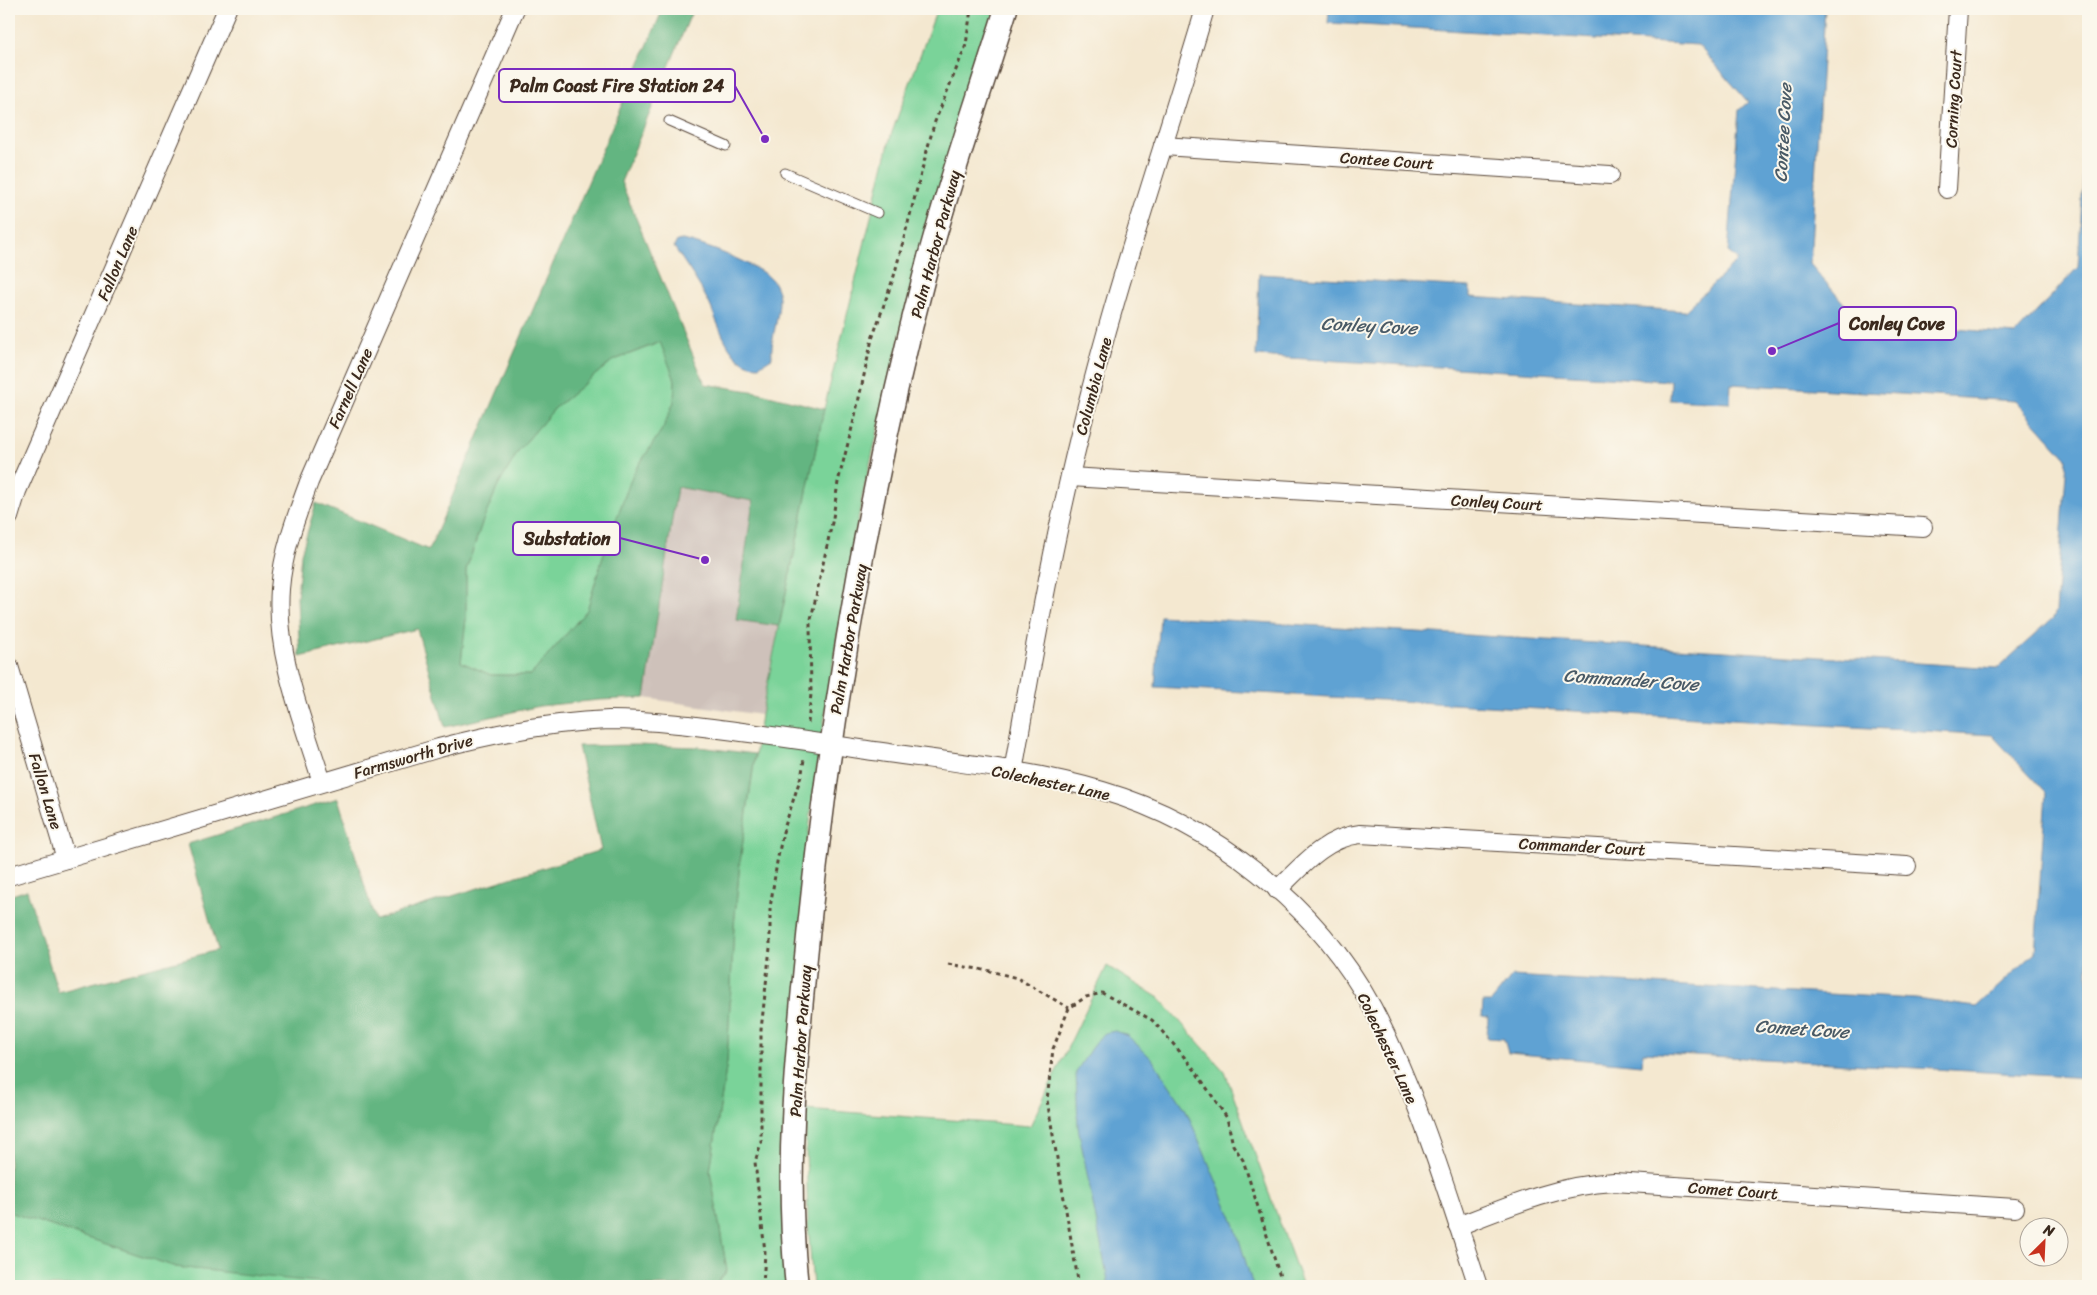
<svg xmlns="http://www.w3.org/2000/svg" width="2097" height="1295" viewBox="0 0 2097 1295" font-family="Sriracha,sans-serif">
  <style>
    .industrial { fill: #cec1ba }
    .green { fill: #7ad399; stroke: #5a7e5c }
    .forest { fill: #63b581; stroke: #4f7050; fill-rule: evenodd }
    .water { fill: #5fa2d3; stroke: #4d6678 }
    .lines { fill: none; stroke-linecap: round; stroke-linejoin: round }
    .service-casing { stroke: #574639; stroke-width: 11 }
    .minor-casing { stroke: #574639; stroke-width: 20 }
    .tertiary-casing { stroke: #574639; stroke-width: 25 }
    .path { stroke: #574639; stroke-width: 3; stroke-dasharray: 4 4; stroke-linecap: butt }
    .service { stroke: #fff; stroke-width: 9 }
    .minor { stroke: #fff; stroke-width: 18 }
    .tertiary { stroke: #fff; stroke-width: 22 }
    .labels { text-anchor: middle; stroke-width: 4; stroke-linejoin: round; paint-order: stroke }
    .street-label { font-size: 16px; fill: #3b2a1e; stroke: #fbf7ec }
    .water-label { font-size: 18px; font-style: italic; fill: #495a66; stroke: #fbf7ec }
    .leader { fill: none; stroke: #7b2cbf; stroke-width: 2 }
    .callout-dot { fill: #7b2cbf; stroke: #fbf7ec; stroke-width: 2 }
    .callout { fill: #fbf7ec; stroke: #7b2cbf; stroke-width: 2 }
    .callout-label { font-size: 18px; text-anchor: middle; font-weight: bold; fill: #3b2a1e }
  </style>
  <rect width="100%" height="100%" fill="#fbf7ec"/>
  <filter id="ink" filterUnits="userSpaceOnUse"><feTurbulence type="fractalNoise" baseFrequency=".02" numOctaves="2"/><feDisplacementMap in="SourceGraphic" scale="10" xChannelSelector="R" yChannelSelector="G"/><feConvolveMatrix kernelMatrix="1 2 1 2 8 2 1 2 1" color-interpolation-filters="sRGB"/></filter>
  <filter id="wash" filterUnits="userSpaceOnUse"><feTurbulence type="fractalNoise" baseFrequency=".0096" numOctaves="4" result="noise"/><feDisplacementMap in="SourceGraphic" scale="20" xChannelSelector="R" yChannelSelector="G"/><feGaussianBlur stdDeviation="1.12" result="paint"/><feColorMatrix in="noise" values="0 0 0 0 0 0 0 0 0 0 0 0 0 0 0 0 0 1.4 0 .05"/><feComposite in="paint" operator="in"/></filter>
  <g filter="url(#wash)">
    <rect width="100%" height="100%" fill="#f4e8d0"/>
    <!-- industrial -->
    <path class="industrial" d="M677 487 753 501 736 619 779 626 761 715 645 698Z"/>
    <!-- green -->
    <g class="green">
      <path d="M937 9H996L917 265 862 498 838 630 814 787 804 874 788 1286H714L727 1271 710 1171 727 1062 734 926 740 862 761 715 824 409 891 135Z"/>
      <path d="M661 342 675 380 674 402 663 428 633 474 606 547 587 610 531 675H491L461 662 466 619V570L482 523 498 486 519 450 555 408 612 361Z"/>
      <path d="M1107 966 1159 998 1225 1072 1303 1286H813L808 1225 805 1109 1030 1126Z"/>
      <path d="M9 1212 176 1267 367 1286H9Z"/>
    </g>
    <!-- forest -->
    <g class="forest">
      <path d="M663 9H693L621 182 705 384 757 392 824 409 779 626 736 620 753 501 677 487 645 698 599 700 540 706 445 727 417 629 300 657 297 597 301 554 316 503 429 550ZM660 342 675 380 674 402 663 428 633 474 606 547 587 610 531 675H491L461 662 466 619V570L482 523 498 486 519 450 555 408 612 361Z"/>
      <path d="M634 745 699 747 755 754 740 862 734 926 727 1062 710 1171 727 1271 714 1286H367L296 1280 176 1267 9 1212V896L27 890 58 992 218 950 188 844 338 798 375 920 601 850 578 746Z"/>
    </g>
    <!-- water -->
    <g class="water">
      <path d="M1329 9H1825L1810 264 1859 321 2016 334 2078 267 2088 93V1078L1643 1052 1642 1065 1508 1053 1504 1039 1487 1038 1488 1017 1482 1016 1483 1002H1491L1512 976 1916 999 1976 1007 2035 953 2046 793 1992 735 1155 687 1160 616 1998 668 2053 618 2056 611 2067 459 2015 401 1731 384 1730 403 1670 400 1671 381 1256 356 1259 274 1470 287V297L1685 311 1738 260 1728 252 1739 110 1748 102 1698 45 1328 23Z"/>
      <path d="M682 240C701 243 758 265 771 279 775 283 778 291 779 297 780 317 770 338 772 358 770 359 761 365 759 366 729 367 719 324 709 303 699 283 686 265 674 247L677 241Z"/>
      <path d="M1115 1031 1128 1036 1152 1059 1186 1110 1234 1223 1253 1286H1109L1078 1127 1076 1072 1095 1042 1105 1033Z"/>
    </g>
  </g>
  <g filter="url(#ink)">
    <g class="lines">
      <!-- service casing -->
      <g class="service-casing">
        <g id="service">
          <path d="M669 121 726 146"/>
          <path d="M785 173 878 213"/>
        </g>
      </g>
      <!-- minor casing -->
      <g class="minor-casing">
        <g id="minor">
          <path d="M1163 146 1610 175"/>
          <path d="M1947 189 1958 9"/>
          <path d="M1070 477 1923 527"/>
          <path d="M9 517 17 491 227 9"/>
          <path d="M9 666 66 859"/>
          <path d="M1013 772C1032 660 1052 548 1079 438 1113 293 1163 152 1205 9"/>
          <path d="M322 782C303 721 275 654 280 589 283 551 296 517 309 482L515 9"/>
          <path d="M9 876 439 748C495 733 551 722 609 720 654 720 698 726 742 732 781 737 821 743 860 749 940 761 1026 768 1103 791 1213 823 1317 905 1372 1007 1418 1094 1447 1192 1478 1286"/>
          <path d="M1277 890C1302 866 1324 838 1360 834L1907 866"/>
          <path d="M1458 1226C1509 1206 1559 1185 1614 1182L2015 1208"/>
        </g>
      </g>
      <!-- tertiary casing -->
      <g class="tertiary-casing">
        <path id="tertiary" d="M797 1286C784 1168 797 1046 809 927 832 704 870 482 927 265 950 178 980 94 1006 9"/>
      </g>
      <!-- path -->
      <g class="path">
        <path d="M808 723 811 694 810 624 833 518 838 482 855 416 872 339 894 276 934 124 966 45 971 9"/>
        <path d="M948 964 990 971 1017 978 1069 1008"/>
        <path d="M763 1286 765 1252 755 1162 761 1143V1030L770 948V908L777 862 783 832 802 773 804 759"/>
        <path d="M1079 1286 1047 1100 1053 1049 1069 1008 1086 997 1102 993 1152 1020 1175 1046 1194 1069 1227 1118 1233 1145 1243 1160 1283 1286"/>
      </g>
      <!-- service -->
      <use href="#service" class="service"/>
      <!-- minor -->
      <use href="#minor" class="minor"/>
      <!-- tertiary -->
      <use href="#tertiary" class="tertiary"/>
    </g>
  </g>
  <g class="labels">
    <!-- street labels -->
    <g class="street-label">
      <text transform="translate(1953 99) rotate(-87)" y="6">Corning Court</text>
      <text transform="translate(1387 160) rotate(4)" y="6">Contee Court</text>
      <text transform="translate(935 244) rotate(-75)" y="6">Palm Harbor Parkway</text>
      <text transform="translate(117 263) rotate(-67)" y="6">Fallon Lane</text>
      <text transform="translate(1093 386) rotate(-75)" y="6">Columbia Lane</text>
      <text transform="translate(350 388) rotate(-66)" y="6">Farnell Lane</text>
      <text transform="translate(1497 502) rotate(3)" y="6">Conley Court</text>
      <text transform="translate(848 639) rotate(-80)" y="6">Palm Harbor Parkway</text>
      <text transform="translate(413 756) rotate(-16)" y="6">Farmsworth Drive</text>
      <text transform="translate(1051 782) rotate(12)" y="6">Colechester Lane</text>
      <text transform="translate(46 791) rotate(73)" y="6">Fallon Lane</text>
      <text transform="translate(1582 846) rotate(3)" y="6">Commander Court</text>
      <text transform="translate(800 1041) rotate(-86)" y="6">Palm Harbor Parkway</text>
      <text transform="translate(1388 1048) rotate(65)" y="6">Colechester Lane</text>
      <text transform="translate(1733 1190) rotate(4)" y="6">Comet Court</text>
    </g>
    <!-- water labels -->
    <g class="water-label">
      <text transform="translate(1783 133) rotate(-87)" y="6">Contee Cove</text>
      <text transform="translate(1369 326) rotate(3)" y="6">Conley Cove</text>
      <text transform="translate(1631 680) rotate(4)" y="6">Commander Cove</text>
      <text transform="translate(1802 1029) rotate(4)" y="6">Comet Cove</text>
    </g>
  </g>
  <!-- callouts -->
  <path class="leader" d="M765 139L735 86M1772 351L1839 323M705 560L620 538"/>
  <g class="callout-dot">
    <circle cx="765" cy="139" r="5"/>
    <circle cx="1772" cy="351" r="5"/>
    <circle cx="705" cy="560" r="5"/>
  </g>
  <g class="callout">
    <rect x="499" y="69" width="236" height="33" rx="5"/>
    <rect x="1839" y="307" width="117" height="33" rx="5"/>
    <rect x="513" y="522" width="107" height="33" rx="5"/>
  </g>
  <g class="callout-label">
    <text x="617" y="92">Palm Coast Fire Station 24</text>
    <text x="1897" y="330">Conley Cove</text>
    <text x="567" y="545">Substation</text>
  </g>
  <!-- margin -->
  <rect width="2097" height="1295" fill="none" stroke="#fbf7ec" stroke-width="30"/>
  <!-- north arrow -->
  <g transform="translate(2044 1242) rotate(24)"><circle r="24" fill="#fbf7ec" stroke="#aea59a"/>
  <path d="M0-4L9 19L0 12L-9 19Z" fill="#c8321e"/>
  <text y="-8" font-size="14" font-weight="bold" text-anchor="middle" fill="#3b2a1e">N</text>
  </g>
</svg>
